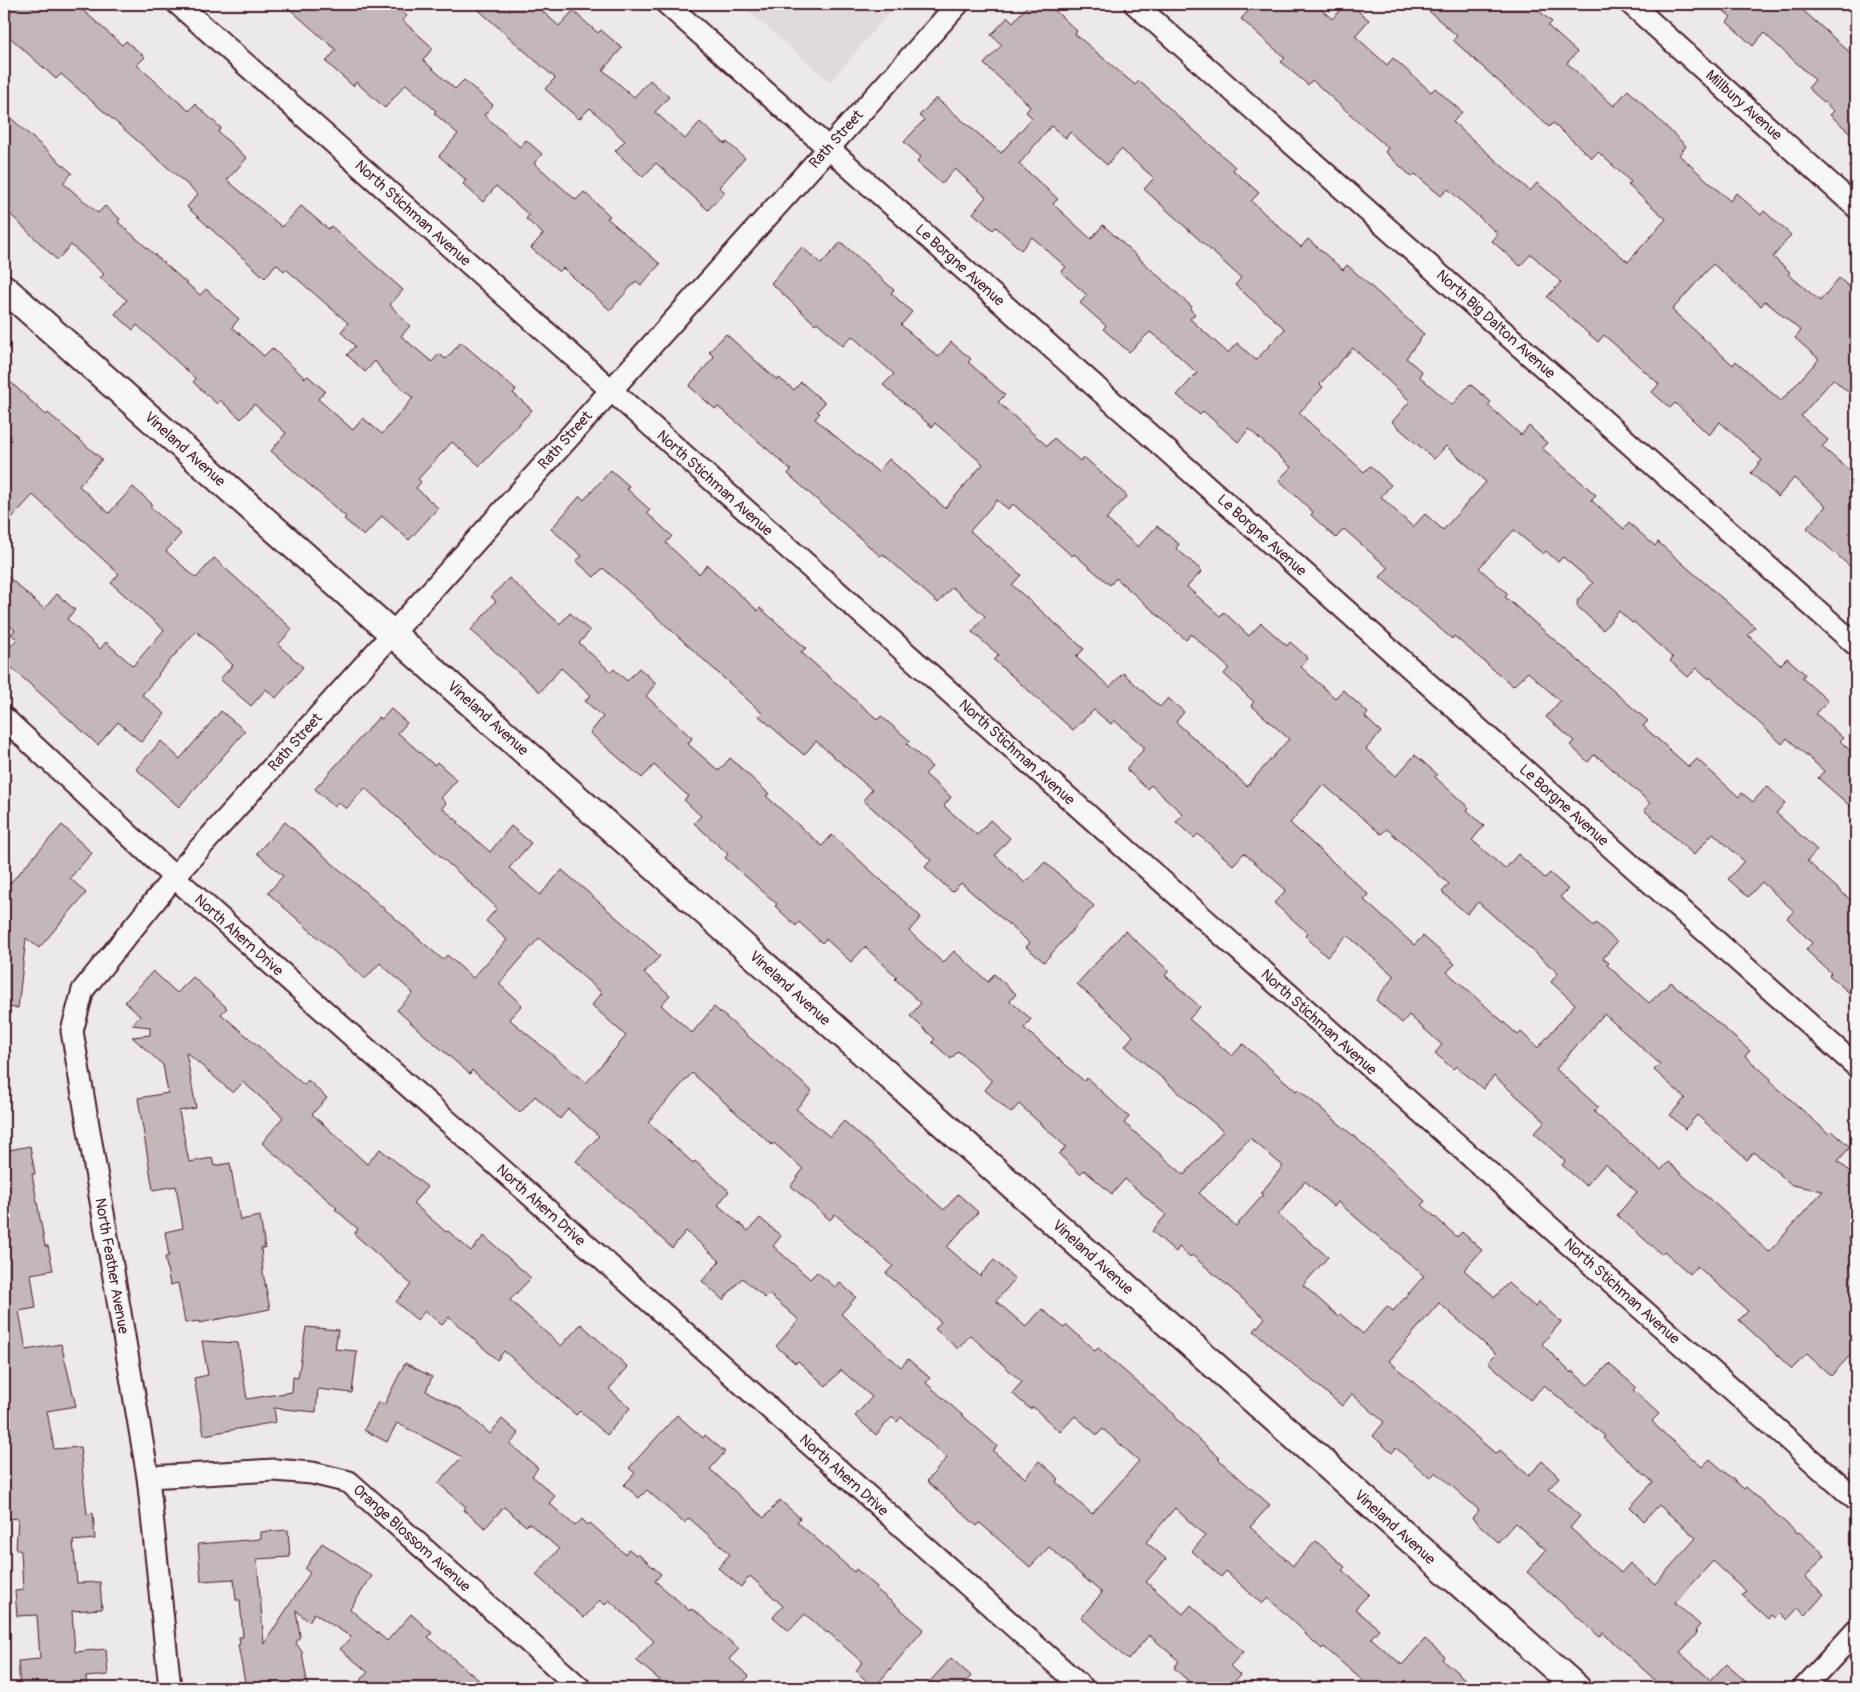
<svg xmlns="http://www.w3.org/2000/svg" width="1860" height="1692" viewBox="0 0 1860 1692" font-family="Pangolin,sans-serif">
  <style>
    .built { fill: #e0dad8 }
    .building { fill: #c4b7b7; stroke: #4a1f2b; fill-rule: evenodd }
    .lines { fill: none; stroke-linecap: round; stroke-linejoin: round }
    .minor-casing { stroke: #4a1f2b; stroke-width: 25 }
    .tertiary-casing { stroke: #4a1f2b; stroke-width: 30 }
    .minor { stroke: #f6f6f2; stroke-width: 21 }
    .tertiary { stroke: #f6f6f2; stroke-width: 26 }
    .labels { text-anchor: middle; stroke-width: 4; stroke-linejoin: round; paint-order: stroke }
    .street-label { font-size: 15px; fill: #4a1f2b; stroke: #f6f6f2 }
  </style>
  <rect width="100%" height="100%" fill="#ece9e6"/>
  <filter id="ink" filterUnits="userSpaceOnUse"><feTurbulence type="fractalNoise" baseFrequency=".02" numOctaves="2"/><feDisplacementMap in="SourceGraphic" scale="10" xChannelSelector="R" yChannelSelector="G"/><feConvolveMatrix kernelMatrix="1 2 1 2 8 2 1 2 1" color-interpolation-filters="sRGB"/></filter>
  <g filter="url(#ink)">
    <!-- built -->
    <path class="built" d="M740 4H897L830 82Z"/>
    <!-- building -->
    <g class="building">
      <path d="M4 4H76L122 45 126 41 145 57 137 65 189 111 195 104 221 128 218 132 247 158 227 180 282 227 301 206 328 229 331 226 403 290 390 305 410 326 401 336 432 362 439 354 446 359 461 342 516 390 513 393 532 410 480 466 452 442 418 479 421 482 416 488 438 508 409 540 382 516 364 536 344 519 346 517 271 451 286 433 254 404 241 419 220 400 217 404 193 382 196 379 137 325 133 330 115 314 127 300 100 278 104 274 71 245 57 260 4 208V112L72 173 63 183 98 213 105 206 120 219 118 222 200 295 206 289 239 319 232 327 264 356 272 348 305 378 308 376 325 391 318 399 353 430 363 418 382 434 413 398 383 372 375 361 365 372 347 355 355 346 341 332 348 323 286 269 284 271 276 264 265 278 187 207 198 194 61 74 56 79 4 32Z"/>
      <path d="M284 4H393L407 16 402 20 433 48 423 60 455 89 464 80 493 105 484 115 520 147 526 140 542 154 534 163 576 200 584 192 610 216 607 218 660 264 641 285 636 281 610 310 563 268 559 272 531 248 543 234 526 219 529 215 496 186 483 202 463 184 466 180 439 156 458 134 434 113 436 111 406 84 385 108 356 82 353 86 326 62 336 50Z"/>
      <path d="M472 4H534L559 26 573 11 598 33 601 30 622 48 603 70 634 97 650 80 669 97 655 112 685 139 700 122 725 144 727 142 745 158 719 187 725 192 708 210 656 163 643 177 615 151 625 141 590 108 579 119 545 89 555 78Z"/>
      <path d="M1029 4H1048L1077 31 1075 34 1135 85 1139 81 1235 167 1233 170 1259 193 1251 201 1301 247 1308 239 1343 270 1347 265 1424 334 1406 358 1422 372 1419 376 1452 405 1470 384 1491 402 1488 405 1521 435 1529 426 1547 443 1542 448 1596 495 1591 500 1624 529 1629 523 1655 546 1658 542 1755 627 1748 635 1780 665 1787 658 1805 674 1802 678 1828 701 1816 714 1843 738 1840 741 1856 756V811L1818 778 1824 771 1787 738 1782 744 1710 677 1709 679 1697 668 1688 677 1670 661 1673 658 1634 622 1632 623 1619 611 1603 630 1576 605 1578 603 1577 601 1593 583 1563 557 1558 562 1546 551 1543 554 1514 530 1479 568 1508 594 1505 597 1648 721 1643 726 1689 767 1697 759 1739 797 1742 793 1753 802 1767 786 1785 803 1776 813 1817 850 1807 861 1856 905V999L1829 975 1831 973 1806 950 1812 943 1787 918 1794 911 1762 882 1748 897 1728 879 1744 861 1713 833 1694 855 1644 810 1650 803 1602 760 1594 755 1588 762 1570 745 1574 741 1546 717 1560 701 1528 672 1513 686 1454 636 1452 639 1380 577 1388 568 1344 529 1336 538 1311 515 1313 512 1279 480 1291 467 1249 429 1238 442 1203 411 1200 415 1177 395 1197 373 1167 345 1150 332 1129 352 1103 329 1106 326 1080 303 1087 295 1061 272 1066 267 1032 237 1021 250 996 227 993 230 973 213 986 197 955 169 942 184 917 162 921 157 904 142 924 120 919 116 936 98 1001 153 1032 118 1026 112 1030 107 1027 103 984 64 1002 45 991 35 1008 17 1013 22ZM1051 126 1066 138 1070 132 1107 165 1121 149 1154 178 1144 189 1241 278 1235 285 1285 329 1256 360 1237 343 1228 353 1190 319 1195 314 1190 309 1192 307 1103 225 1091 239 1053 204 1058 199 1019 164ZM1353 348 1410 401 1392 422 1434 459 1446 446 1486 482 1443 530 1425 514 1413 527 1381 497 1391 485 1370 466 1364 472 1299 413 1323 387 1320 384Z"/>
      <path d="M1254 4H1315L1332 19 1346 4H1350L1369 20 1355 36 1387 65 1393 58 1431 92 1435 88 1462 112 1453 122 1530 191 1537 183 1628 262 1666 219 1628 185 1631 182 1598 152 1592 158 1553 123 1549 127 1453 40 1457 36 1421 4H1531L1552 22 1548 26 1577 52 1567 63 1614 106 1628 90 1686 146 1679 155 1730 201 1736 193 1761 215 1764 211 1791 235 1773 257 1790 272 1788 274 1820 301 1839 278 1856 293V399L1833 379 1801 416 1828 440 1822 447 1856 476V572L1807 528 1826 506 1794 478 1778 497 1751 473 1762 460 1720 422 1709 435 1675 403 1670 408 1652 392 1659 384 1604 335 1598 342 1547 297 1561 282 1531 254 1520 266 1492 241 1498 234 1448 189 1441 196 1415 174 1412 177 1385 152 1388 148 1312 80 1308 85 1281 62 1285 58 1241 19ZM1713 264 1761 306 1765 301 1801 331 1795 338 1819 359 1781 401 1736 361 1733 365 1672 310Z"/>
      <path d="M1716 4H1796L1856 58V138L1830 115 1834 111 1808 88 1815 80 1764 33 1753 46 1727 22 1731 17Z"/>
      <path d="M841 242 894 290 891 293 912 312 901 325 938 357 951 342 971 359 968 362 1005 395 998 402 1047 446 1054 438 1080 461 1084 457 1127 496 1106 519 1138 547 1157 526 1179 544 1176 548 1202 571 1187 587 1220 616 1224 612 1249 636 1261 623 1287 646 1290 642 1308 658 1301 667 1335 698 1343 690 1368 713 1365 717 1381 732 1366 749 1396 776 1415 755 1437 774 1435 777 1469 808 1467 810 1484 826 1472 840 1505 869 1518 854 1545 878 1550 873 1568 889 1560 897 1594 926 1596 923 1617 942 1603 958 1609 963 1607 965 1649 1003 1671 982 1750 1051 1745 1056 1771 1079 1770 1081 1829 1134 1832 1131 1850 1147 1838 1161 1856 1177V1349L1831 1376 1807 1354 1792 1369 1739 1320 1748 1311 1697 1266 1690 1274 1664 1251 1661 1254 1617 1215 1637 1192 1605 1164 1586 1186 1562 1165 1565 1161 1534 1133 1545 1121 1494 1076 1483 1089 1456 1066 1453 1069 1435 1053 1442 1045 1409 1015 1402 1023 1376 1000 1394 976 1347 935 1327 957 1305 936 1308 933 1274 903 1286 890 1244 853 1233 865 1198 834 1194 838 1176 822 1183 814 1151 785 1147 789 1126 769 1145 748 1114 720 1111 724 1094 710 1073 730 994 660 999 655 972 632 985 616 952 587 938 603 883 554 880 556 788 474 791 470 733 419 718 407 715 409 689 386 714 357 709 352 726 334 777 380 779 378 794 390 801 382 825 403 817 411 820 413 815 419 878 472 889 459 945 508 983 464 935 423 932 427 883 385 894 374 852 336 843 346 817 322 815 324 771 283 802 247 821 264ZM997 500 1008 509 1013 504 1072 556 1074 554 1110 585 1116 578 1186 640 1191 634 1229 668 1224 674 1254 702 1251 705 1289 739 1247 786 1176 722 1184 712 1168 698 1160 707 1123 673 1110 687 1076 657 1084 649 1012 585 1021 575 970 531ZM1323 784 1381 834 1387 829 1449 884 1442 892 1467 914 1478 902 1558 973 1551 982 1575 1004 1538 1048 1521 1032 1518 1035 1447 972 1455 964 1423 936 1414 945 1364 900 1369 895 1290 823ZM1604 1014 1660 1064 1654 1070 1685 1098 1670 1115 1685 1129 1697 1115 1747 1160 1754 1152 1792 1185 1823 1191 1769 1252 1668 1162 1661 1170 1594 1112 1598 1107 1556 1069Z"/>
      <path d="M4 376 46 415 48 413 102 459 79 486 109 513 133 487 152 504 150 507 181 534 166 551 196 578 214 558 292 629 278 645 303 667 276 698 266 689 251 706 220 679 233 665 196 631 158 674 159 675 142 695 165 714 141 742 118 722 98 745 4 661V654L17 639 11 634 15 630 4 621V573L44 609 57 594 75 610 67 619 100 649 106 642 133 666 164 630 111 583 119 574 33 495 4 526Z"/>
      <path d="M611 470 629 486 627 489 650 510 647 513 672 536 666 543 699 574 707 565 758 611 760 608 806 648 801 652 878 720 881 716 910 741 907 744 932 767 925 774 951 797 944 806 977 835 990 820 1010 838 995 855 1025 883 1045 862 1094 906 1044 962 1026 947 1030 943 961 883 952 892 925 867 931 860 863 800 872 790 816 741 804 755 759 716 762 713 603 568 594 577 576 561 582 556 551 529 580 496 584 500Z"/>
      <path d="M509 578 560 624 570 613 590 631 579 643 611 672 614 669 627 681 639 668 656 683 646 696 692 738 688 744 719 771 730 758 769 794 766 796 822 846 832 835 921 917 909 931 943 963 954 951 988 982 994 974 1016 994 1010 1001 1031 1019 1024 1028 1084 1081 1087 1078 1129 1117 1124 1123 1184 1175 1223 1131 1125 1046 1133 1036 1128 1030 1077 984 1125 931 1169 971 1165 975 1200 1007 1189 1019 1232 1056 1243 1044 1296 1091 1298 1089 1363 1144 1425 1201 1422 1205 1457 1237 1462 1232 1482 1250 1464 1270 1495 1297 1508 1283 1535 1307 1539 1302 1561 1322 1542 1344 1571 1373 1572 1371 1588 1385 1609 1364 1636 1387 1633 1390 1659 1414 1652 1421 1657 1427 1702 1467 1710 1459 1744 1489 1746 1487 1797 1533 1799 1532 1825 1555 1805 1578 1824 1594 1806 1615 1798 1608 1787 1620 1780 1613 1775 1618 1771 1615 1768 1619 1742 1595 1746 1591 1713 1561 1675 1603 1700 1625 1695 1631 1697 1633 1680 1653 1711 1680 1726 1664 1753 1688H1664L1603 1633 1600 1637 1527 1572 1546 1550 1515 1523 1498 1542 1472 1518 1479 1510 1436 1472 1430 1478 1396 1448 1392 1453 1373 1436 1384 1422 1352 1394 1342 1406 1254 1331 1265 1318 1192 1255 1190 1257 1179 1247 1176 1252 1152 1231 1166 1215 1125 1179 1112 1194 1084 1170 1080 1174 1059 1154 1066 1147 1019 1104 1011 1113 985 1090 992 1081 958 1051 951 1059 932 1042 935 1039 910 1016 921 1003 895 979 897 977 865 947 851 962 826 939 822 943 799 922 796 926 775 906 777 904 725 858 728 854 694 823 701 816 684 800 688 796 654 765 642 778 590 733 603 717 585 701 591 695 561 668 540 692 471 630 496 601 491 597ZM1250 1138 1283 1166 1261 1193 1263 1195 1236 1226 1199 1193ZM1305 1181 1334 1207 1338 1202 1424 1276 1393 1311 1387 1306 1363 1334 1340 1314 1338 1316 1303 1285 1328 1257 1278 1215ZM1439 1303 1496 1354 1488 1362 1530 1400 1544 1385 1605 1436 1603 1438 1653 1482 1630 1507 1644 1521 1659 1505 1696 1538 1655 1584 1630 1563 1621 1573 1570 1528 1580 1516 1549 1489 1559 1477 1542 1461 1529 1476 1500 1450 1496 1454 1389 1361Z"/>
      <path d="M391 709 407 723 398 733 434 765 437 762 457 780 441 798 446 803 442 808 459 822 458 824 490 852 511 826 531 843 509 868 540 895 562 870 591 895 660 956 644 973 670 995 661 1005 692 1033 714 1007 812 1091 796 1109 830 1137 844 1121 944 1210 958 1194 978 1212 947 1247 980 1276 994 1260 1015 1279 996 1301 1026 1327 1042 1309 1064 1328 1067 1325 1095 1351 1098 1348 1175 1415 1174 1417 1220 1458 1218 1459 1270 1505 1250 1527 1293 1566 1316 1541 1345 1567 1342 1570 1369 1594 1355 1609 1379 1629 1371 1638 1402 1665 1425 1639 1444 1656 1442 1659 1475 1688H1371L1324 1647 1322 1649 1305 1634 1306 1633 1268 1598 1262 1604 1226 1571 1221 1577 1192 1551 1205 1536 1175 1508 1146 1542 1166 1559 1146 1582 1183 1614 1191 1605 1243 1652 1230 1666 1240 1675 1229 1688H1196L1174 1668 1179 1661 1149 1635 1128 1660 1081 1617 1102 1593 1049 1547 1030 1567 980 1523 977 1526 927 1481 947 1458 901 1417 897 1422 892 1417 876 1435 855 1416 872 1397 841 1370 826 1386 798 1361 795 1363 776 1346 799 1320 769 1294 765 1298 742 1278 723 1300 702 1281 720 1261 686 1231 672 1248 576 1161 599 1136 568 1109 560 1119 535 1096 520 1113 472 1070 470 1074 420 1031 397 1010 413 993 380 963 365 979 287 910 268 893 283 876 257 853 285 822 443 960 447 955 473 978 507 940 486 921 497 908 492 903 365 788 346 809 338 802 334 807 315 789 379 717 382 719ZM539 938 602 993 592 1005 626 1036 586 1083 509 1019 522 1005 499 984ZM692 1073 772 1145 774 1143 803 1169 791 1186 830 1220 835 1214 893 1266 886 1273 941 1322 935 1329 958 1349 970 1335 1022 1382 1012 1393 1030 1409 1033 1407 1060 1432 1075 1416 1097 1435 1103 1429 1139 1461 1092 1514 1056 1482 1059 1479 1039 1461 1025 1478 993 1451 997 1446 926 1383 930 1378 908 1359 901 1367 841 1314 856 1297 840 1283 836 1288 817 1272 810 1279 773 1246 781 1236 760 1218 748 1231 718 1205 729 1191 695 1161 693 1163 648 1122Z"/>
      <path d="M221 711 245 731 179 807 136 769 161 741 180 759Z"/>
      <path d="M62 825 92 853 70 878 86 893 39 948 26 938 18 1008 4 1007V890Z"/>
      <path d="M153 971 177 993 193 977 227 1008 221 1014 304 1085 308 1080 327 1098 312 1114 367 1164 380 1149 427 1187 413 1203 446 1232 448 1231 471 1251 484 1236 531 1278 510 1300 561 1346 581 1324 628 1367 609 1389 630 1408 607 1435 580 1411 576 1415 504 1351 497 1360 449 1317 442 1325 425 1311 417 1320 396 1302 411 1284 354 1234 358 1229 335 1209 337 1208 262 1143 283 1117 243 1082 233 1093 186 1052 196 1108 179 1111 189 1162 212 1158 214 1166 230 1163 240 1220 260 1216 265 1248H261L263 1273 270 1309 199 1323V1321L185 1323 178 1283 170 1285 165 1257 169 1256 165 1232 183 1228 176 1186 153 1190 138 1098 168 1093 163 1065 132 1037 150 1035V1027L132 1025 140 1016 125 1002Z"/>
      <path d="M30 1146 35 1174H32L45 1246H48L53 1270 31 1274 36 1308 19 1311 26 1350 61 1344 76 1406 47 1411 54 1449 80 1447 87 1514 93 1513 95 1539 73 1541 77 1583 100 1582 102 1609 72 1611 75 1652 106 1649 108 1675 86 1677 87 1688H20L18 1661 40 1659 37 1615 17 1616 15 1591 23 1590 21 1551 16 1549 18 1518 8 1519 4 1484V1151Z"/>
      <path d="M306 1327 338 1330 335 1349 357 1351 352 1393 318 1389 316 1412 274 1408 276 1422 204 1435 194 1378 208 1375 202 1341 238 1343 247 1399 292 1392 293 1377 298 1378Z"/>
      <path d="M405 1363 432 1377 426 1391 463 1410 490 1434 502 1419 519 1434 510 1444 538 1468 532 1476 555 1496 549 1503 575 1526 582 1519 588 1525 590 1523 625 1554 629 1549 636 1555 638 1554 661 1574 655 1581 690 1611 691 1609 695 1611 739 1649 729 1659 749 1676 738 1688H669L636 1660 654 1641 609 1600 605 1605 600 1600 584 1618 536 1575 559 1549 529 1523 526 1526 504 1507 485 1528 464 1510 466 1507 438 1483 462 1457 397 1423 387 1442 364 1430 378 1402 384 1405Z"/>
      <path d="M677 1415 703 1438 705 1435 725 1452 710 1469 764 1518 780 1500 800 1518 797 1522 854 1572 856 1569 877 1587 876 1589 924 1629 874 1688 856 1671 862 1662 828 1632 827 1633 805 1614 789 1631 773 1617 783 1606 750 1576 741 1587 718 1568 730 1554 689 1518 684 1523 647 1490 639 1498 624 1485 635 1473 629 1468Z"/>
      <path d="M288 1530 290 1557 257 1559 264 1644 310 1573 305 1569 322 1543 372 1576 350 1609 387 1641 411 1614 432 1633 428 1637 488 1688H354L368 1672 340 1649 351 1637 314 1613 309 1622 296 1610 300 1636 296 1643 302 1652 308 1688H246L238 1645 240 1644 239 1637H243L240 1600H236L234 1579 201 1581 198 1544 261 1539V1532Z"/>
      <path d="M951 1658 971 1676 960 1688H924Z"/>
    </g>
    <g class="lines">
      <!-- minor casing -->
      <g class="minor-casing">
        <g id="minor">
          <path d="M178 4 1856 1500"/>
          <path d="M667 4 1856 1066"/>
          <path d="M1135 4 1856 645"/>
          <path d="M1631 4 1856 207"/>
          <path d="M4 718 174 877 1083 1688"/>
          <path d="M148 1477 274 1470 312 1473 349 1482 580 1688"/>
          <path d="M170 1688 148 1477 72 1031 83 990 174 877 958 4"/>
          <path d="M1804 1688 1856 1631"/>
        </g>
      </g>
      <!-- tertiary casing -->
      <g class="tertiary-casing">
        <path id="tertiary" d="M4 288 1577 1688"/>
      </g>
      <!-- minor -->
      <use href="#minor" class="minor"/>
      <!-- tertiary -->
      <use href="#tertiary" class="tertiary"/>
    </g>
  </g>
  <g class="labels">
    <!-- street labels -->
    <g class="street-label">
      <text transform="translate(1744 105) rotate(42)" y="5">Millbury Avenue</text>
      <text transform="translate(836 139) rotate(-48)" y="5">Rath Street</text>
      <text transform="translate(413 213) rotate(42)" y="5">North Stichman Avenue</text>
      <text transform="translate(960 265) rotate(42)" y="5">Le Borgne Avenue</text>
      <text transform="translate(1496 324) rotate(42)" y="5">North Big Dalton Avenue</text>
      <text transform="translate(565 440) rotate(-48)" y="5">Rath Street</text>
      <text transform="translate(185 449) rotate(42)" y="5">Vineland Avenue</text>
      <text transform="translate(715 483) rotate(42)" y="5">North Stichman Avenue</text>
      <text transform="translate(1262 535) rotate(42)" y="5">Le Borgne Avenue</text>
      <text transform="translate(488 718) rotate(42)" y="5">Vineland Avenue</text>
      <text transform="translate(295 742) rotate(-48)" y="5">Rath Street</text>
      <text transform="translate(1017 752) rotate(42)" y="5">North Stichman Avenue</text>
      <text transform="translate(1564 805) rotate(42)" y="5">Le Borgne Avenue</text>
      <text transform="translate(239 935) rotate(42)" y="5">North Ahern Drive</text>
      <text transform="translate(790 988) rotate(42)" y="5">Vineland Avenue</text>
      <text transform="translate(1319 1022) rotate(42)" y="5">North Stichman Avenue</text>
      <text transform="translate(541 1205) rotate(42)" y="5">North Ahern Drive</text>
      <text transform="translate(1093 1257) rotate(42)" y="5">Vineland Avenue</text>
      <text transform="translate(112 1266) rotate(80)" y="5">North Feather Avenue</text>
      <text transform="translate(1622 1291) rotate(42)" y="5">North Stichman Avenue</text>
      <text transform="translate(844 1475) rotate(42)" y="5">North Ahern Drive</text>
      <text transform="translate(1395 1527) rotate(42)" y="5">Vineland Avenue</text>
      <text transform="translate(412 1538) rotate(42)" y="5">Orange Blossom Avenue</text>
    </g>
  </g>
  <!-- margin -->
  <rect width="1860" height="1692" fill="none" stroke="#f6f6f2" stroke-width="20"/>
  <rect x="10" y="10" width="1840" height="1672" fill="none" stroke="#4a1f2b" stroke-width="2" filter="url(#ink)"/>
</svg>
